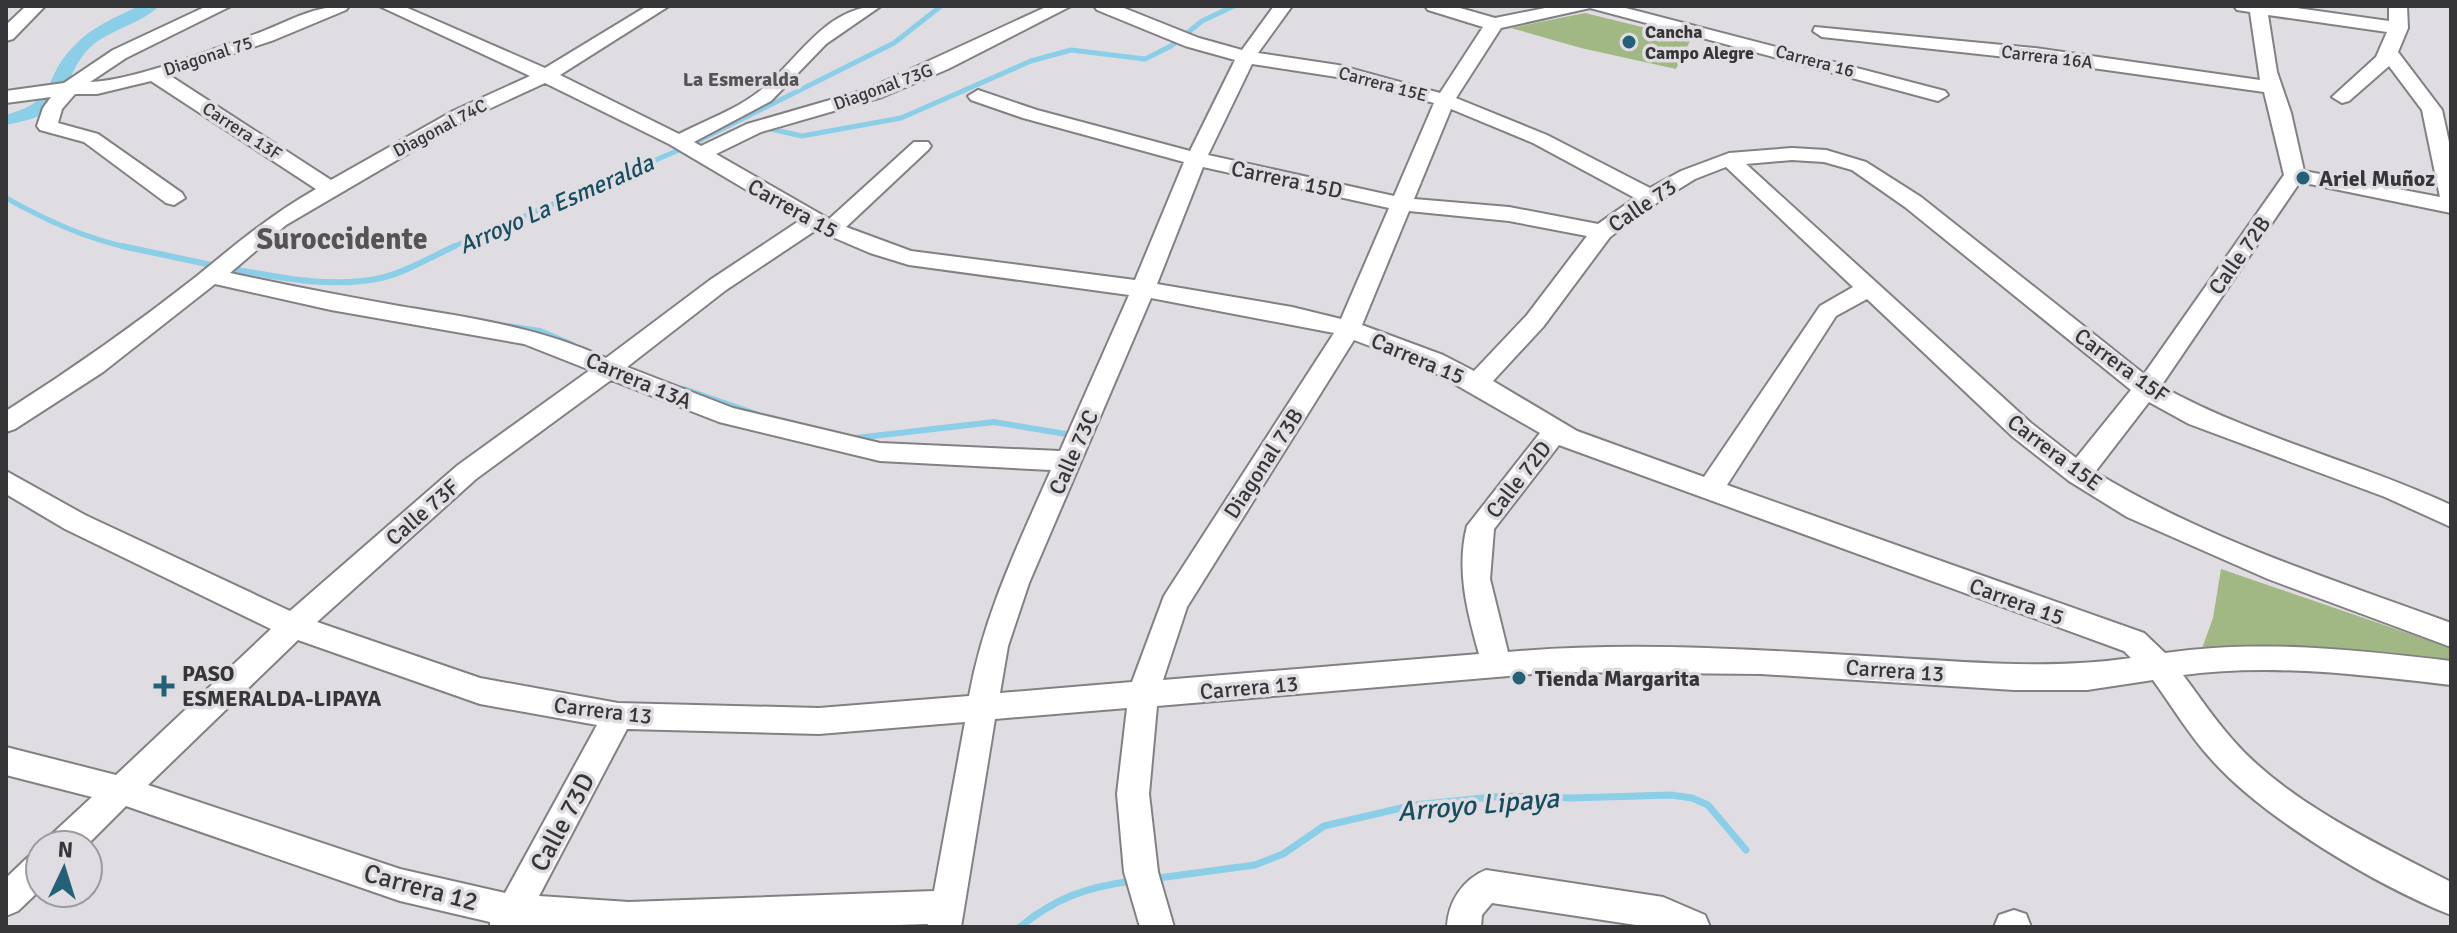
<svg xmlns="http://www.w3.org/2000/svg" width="2457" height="933" viewBox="0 0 2457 933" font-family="Signika,sans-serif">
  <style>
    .green { fill: #a1b884 }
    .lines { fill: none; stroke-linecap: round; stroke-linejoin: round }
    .stream-far2 { stroke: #8bcee8; stroke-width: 5 }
    .stream-far1 { stroke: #8bcee8; stroke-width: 6 }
    .stream { stroke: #8bcee8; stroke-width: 7 }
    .canal { fill: #8bcee8; fill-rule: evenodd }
    .minor-casing { stroke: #838084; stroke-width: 4 }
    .minor { fill: #fff; fill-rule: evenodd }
    .poi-dot { fill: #246178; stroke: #e0dde2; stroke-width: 3 }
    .labels { text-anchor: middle; stroke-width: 7; stroke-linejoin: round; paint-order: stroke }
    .far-poi-label { font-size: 18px; font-weight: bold; fill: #363537; stroke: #e0dde2; text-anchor: start }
    .far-street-label { font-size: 18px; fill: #363537; stroke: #e0dde2 }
    .far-neighbourhood-label { font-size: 20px; font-weight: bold; fill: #565357; stroke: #e0dde2 }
    .poi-label { font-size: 22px; font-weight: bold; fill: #363537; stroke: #e0dde2; text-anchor: start }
    .street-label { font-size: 22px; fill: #363537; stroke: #e0dde2 }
    .water-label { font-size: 24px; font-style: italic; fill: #164e60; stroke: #e0dde2 }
    .near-street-label { font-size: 26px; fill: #363537; stroke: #e0dde2 }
    .near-water-label { font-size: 28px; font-style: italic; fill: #164e60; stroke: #e0dde2 }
    .district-label { font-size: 30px; font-weight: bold; fill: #565357; stroke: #e0dde2 }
  </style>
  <rect width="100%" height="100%" fill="#e0dde2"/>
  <!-- green -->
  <g class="green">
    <path d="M1585 13 1691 39 1676 69 1581 48 1511 28Z"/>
    <path d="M2221 569 2451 648V664L2201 651 2213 618Z"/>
  </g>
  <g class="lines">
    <!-- stream-far2 -->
    <g class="stream-far2">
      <path d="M766 128 802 136 901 118 1031 61 1071 50 1145 59 1171 46 1202 21 1234 6"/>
      <path d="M6 198C46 220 86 239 131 248"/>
      <path d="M450 248 686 147 894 43 941 6"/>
    </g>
    <!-- stream-far1 -->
    <g class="stream-far1">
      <path d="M122 246 216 266"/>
      <path d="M227 268C277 277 330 289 381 278 406 272 431 257 455 246"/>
      <path d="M507 326 540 331 573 345"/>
      <path d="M684 389 756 414"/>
      <path d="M856 438 994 422 1066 434"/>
    </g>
    <!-- stream -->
    <g class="stream">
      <path d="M1151 879 1255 865 1283 854 1324 826 1414 805 1503 796 1571 798 1671 795 1692 798 1708 805 1746 850"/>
      <path d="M1020 927C1055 898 1087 887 1132 881"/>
    </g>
    <!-- canal -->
    <path class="canal" d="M139 6H159C142 23 113 29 94 44 69 64 69 97 48 111 36 119 20 122 6 125V115C60 100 41 79 74 46 91 27 116 17 139 6Z"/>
    <!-- minor casing -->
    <g class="minor-casing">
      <g id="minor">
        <path d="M26 6H45L13 39 6 41V25Z"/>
        <path d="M207 6H231L126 58 90 82C130 82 220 47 261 32 294 19 313 6 349 6L346 10 274 40 169 75 331 180 453 111 530 76 379 6H403L545 68 647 6H669L560 75 679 134C704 121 735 110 757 93 798 62 824 6 881 6L826 44 771 101 694 142 701 146 747 124 868 89 1048 6H1071L948 69 882 97 761 132 716 154 829 219 914 142H928L931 146 928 150 846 227 911 251 1135 280 1184 162 1023 118 971 100 968 96 978 90 1037 110 1190 151 1235 60 1185 46 1097 10 1094 6H1119L1199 38 1242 50 1274 6H1292L1258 53 1338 65 1440 93 1483 27 1428 10 1425 6H1453L1495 18 1555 6H1618L1945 91 1948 95 1938 101 1590 8 1501 28 1456 98 1547 135 1650 188 1681 171 1729 153 1792 148 1826 150 1866 162 1921 197 2144 374 2284 175 2264 92 2035 60 1822 37 1813 31 1815 27 2035 48 2260 80 2250 12 2237 10 2234 6H2282L2389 21V6H2407L2408 28 2398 52 2442 110 2451 151V213L2300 182 2161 386C2253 437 2356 461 2451 505V527L2385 497 2189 424 2149 402 2095 472C2205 539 2330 579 2451 623V647L2268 579 2127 517 2069 481 2013 437 1867 299 1836 316 1727 485 2144 633 2165 653C2260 639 2357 650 2451 661V685C2364 675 2271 663 2183 675 2199 696 2214 719 2232 739 2285 801 2379 845 2451 882V915C2377 886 2263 818 2211 759 2189 735 2172 706 2153 680L2087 690H2014L1761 674 1555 672 1157 706 1149 794 1158 872 1174 927H1140L1124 872 1117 794 1127 708 995 719 961 927H927L928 924 838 927H490V922L400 901 126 806 87 845H48L52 834 92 797 6 775V747L116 775 271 629 65 529 6 494V471L85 515 290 611 458 465 590 370 524 344 331 310 215 284 103 372 15 429 6 432V411C72 369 136 324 197 276 236 244 272 214 316 189L151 81 97 94H75L62 109 58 123 98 134 182 193 185 198 174 205 166 203 84 142 40 130 37 126 43 108 51 97 6 103V91L64 83 113 50ZM2268 15 2387 32 2376 57 2332 97 2342 103 2349 101 2389 66 2422 110 2440 197 2304 171 2291 113 2277 72ZM1252 64 1337 77 1434 103 1394 196 1208 155ZM545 83 669 144 799 221 710 280 606 358C538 327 472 318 399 306 342 296 286 285 230 273L286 225 467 119ZM1451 109 1533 143 1635 198 1598 224 1509 207 1414 199ZM1792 160 1824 162 1852 170 1905 207 2131 390 2076 458 2031 423 1746 164ZM1203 167 1389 208 1341 319 1292 307 1157 284ZM1726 167 1853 287 1820 306 1704 477 1577 431 1493 381 1543 327 1610 237 1658 202 1695 179ZM1409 211 1509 221 1587 236 1527 315 1474 371 1443 355 1362 325ZM816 230 870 253 909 265 1129 295 1060 451 880 443 733 408 627 367 726 290ZM1151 298 1334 333 1164 596 1132 682 1000 693 1008 646 1029 583ZM1354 340 1425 367 1540 433 1467 526C1456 570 1467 611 1479 654L1163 680 1187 607ZM611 380 719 422 880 461 1051 470C1018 545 984 614 969 696L819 708 618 703 480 678 317 622 476 479ZM1559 445 2124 651 2131 658C2049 670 1966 662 1883 657 1759 650 1632 641 1508 652L1490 579 1494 529ZM298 640 480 704 597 725 505 893 400 869 148 785ZM965 722 934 891 629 902 539 896 627 729 819 734Z"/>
        <path d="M40 853V890L18 911 6 916V878L28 857Z"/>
        <path d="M1486 870 1663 897 1705 915 1710 927H1649L1492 903 1482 915 1481 927H1447C1448 902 1463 879 1486 870Z"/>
        <path d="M2014 910 2026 914 2031 927H1994L1999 915Z"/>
      </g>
    </g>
    <!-- minor -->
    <use href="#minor" class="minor"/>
  </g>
  <!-- markers -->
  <g class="poi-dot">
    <circle cx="1629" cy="42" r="8"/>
    <circle cx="2303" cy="178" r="8"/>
    <circle cx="1519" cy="678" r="8"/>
    <path d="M160 674h8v8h8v8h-8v8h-8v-8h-8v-8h8z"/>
  </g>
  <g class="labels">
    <!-- far-poi labels -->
    <g class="far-poi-label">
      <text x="1645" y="38">Cancha<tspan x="1645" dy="21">Campo Alegre</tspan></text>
    </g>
    <!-- far-street labels -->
    <g class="far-street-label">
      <text transform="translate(208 56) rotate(-18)" y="6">Diagonal 75</text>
      <text transform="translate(2047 57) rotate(7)" y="6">Carrera 16A</text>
      <text transform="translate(1815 61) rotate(15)" y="6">Carrera 16</text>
      <text transform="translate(1383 84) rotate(15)" y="6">Carrera 15E</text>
      <text transform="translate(883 87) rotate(-20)" y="6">Diagonal 73G</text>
      <text transform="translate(440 128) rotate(-28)" y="6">Diagonal 74C</text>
      <text transform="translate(242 131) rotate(33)" y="6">Carrera 13F</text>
    </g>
    <!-- far-neighbourhood labels -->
    <g class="far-neighbourhood-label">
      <text x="741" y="86">La Esmeralda</text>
    </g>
    <!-- poi labels -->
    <g class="poi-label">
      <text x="2319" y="186">Ariel Muñoz</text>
      <text x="182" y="681">PASO<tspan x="182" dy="25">ESMERALDA-LIPAYA</tspan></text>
      <text x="1535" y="686">Tienda Margarita</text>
    </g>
    <!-- street labels -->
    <g class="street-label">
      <text transform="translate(1287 179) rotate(12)" y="8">Carrera 15D</text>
      <text transform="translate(1642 205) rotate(-34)" y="8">Calle 73</text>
      <text transform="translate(793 208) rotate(29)" y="8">Carrera 15</text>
      <text transform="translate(2239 255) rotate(-55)" y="8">Calle 72B</text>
      <text transform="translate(1418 358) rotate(23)" y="8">Carrera 15</text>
      <text transform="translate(2122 365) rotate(36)" y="8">Carrera 15F</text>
      <text transform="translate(639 380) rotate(23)" y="8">Carrera 13A</text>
      <text transform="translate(1073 452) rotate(-66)" y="8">Calle 73C</text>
      <text transform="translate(2055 452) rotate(37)" y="8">Carrera 15E</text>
      <text transform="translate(1263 463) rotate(-57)" y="8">Diagonal 73B</text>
      <text transform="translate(1518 479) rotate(-52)" y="8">Calle 72D</text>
      <text transform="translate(422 512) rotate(-41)" y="8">Calle 73F</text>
      <text transform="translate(2017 601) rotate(20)" y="8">Carrera 15</text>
      <text transform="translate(1895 670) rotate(4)" y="8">Carrera 13</text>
      <text transform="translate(1249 687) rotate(-5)" y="8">Carrera 13</text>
      <text transform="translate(603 710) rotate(7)" y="8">Carrera 13</text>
    </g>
    <!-- water labels -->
    <g class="water-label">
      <text transform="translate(556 204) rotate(-24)" y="8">Arroyo La Esmeralda</text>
    </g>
    <!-- near-street labels -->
    <g class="near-street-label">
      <text transform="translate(562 822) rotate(-62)" y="9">Calle 73D</text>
      <text transform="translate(421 887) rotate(15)" y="9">Carrera 12</text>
    </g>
    <!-- near-water labels -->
    <g class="near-water-label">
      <text transform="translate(1478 804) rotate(-5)" y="10">Arroyo Lipaya</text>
    </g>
    <!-- district labels -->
    <g class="district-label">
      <text x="342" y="249">Suroccidente</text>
    </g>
  </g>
  <!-- border -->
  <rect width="2457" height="933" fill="none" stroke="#363537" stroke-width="16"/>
  <!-- north arrow -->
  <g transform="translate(64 869) rotate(4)"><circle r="38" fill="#e0dde2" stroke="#9c9a9e" stroke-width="2"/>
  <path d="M0-6L14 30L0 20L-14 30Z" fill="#246178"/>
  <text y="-12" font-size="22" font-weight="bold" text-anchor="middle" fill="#363537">N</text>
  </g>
</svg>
